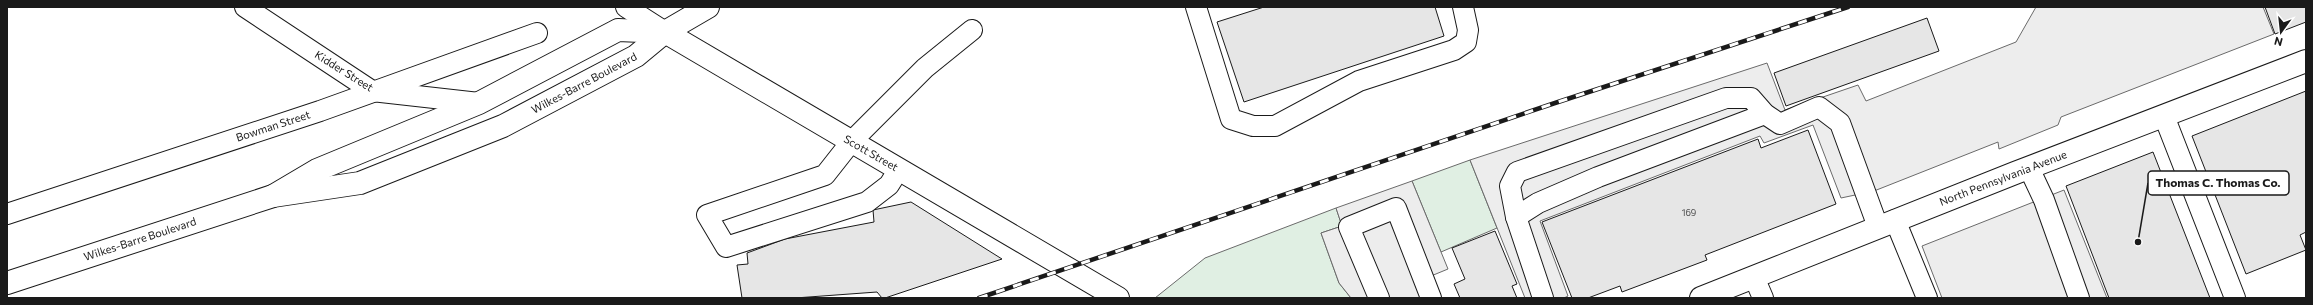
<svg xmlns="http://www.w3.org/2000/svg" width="2313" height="305" viewBox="0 0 2313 305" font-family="Commissioner,sans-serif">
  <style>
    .green { fill: #e0efe3; stroke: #6a6a6a }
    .parking { fill: #ededed; stroke: #6a6a6a }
    .building { fill: #e6e6e6; stroke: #1a1a1a }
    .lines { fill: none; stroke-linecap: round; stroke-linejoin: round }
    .minor-casing { stroke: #1a1a1a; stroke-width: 22 }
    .major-casing { stroke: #1a1a1a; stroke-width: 24 }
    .minor { stroke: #fff; stroke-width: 20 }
    .major { stroke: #fff; stroke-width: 22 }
    .rail-casing { stroke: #1a1a1a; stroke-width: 4.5 }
    .rail { stroke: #fff; stroke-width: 3; stroke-dasharray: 9; stroke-linecap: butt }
    .labels { text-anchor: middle; stroke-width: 3; stroke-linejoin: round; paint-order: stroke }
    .number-label { font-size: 9px; fill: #4d4d4d }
    .street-label { font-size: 11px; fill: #1a1a1a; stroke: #fff }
    .leader { fill: none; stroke: #1a1a1a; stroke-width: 1.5 }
    .callout-dot { fill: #1a1a1a; stroke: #fff; stroke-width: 1.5 }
    .callout { fill: #fff; stroke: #1a1a1a; stroke-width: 1.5 }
    .callout-label { font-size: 12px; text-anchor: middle; font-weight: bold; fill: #1a1a1a }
  </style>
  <rect width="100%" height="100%" fill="#fff"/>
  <!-- green -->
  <g class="green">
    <path d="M1470 160 1497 228 1441 252 1412 181Z"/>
    <path d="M1336 208 1342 226 1321 233 1339 283 1351 298H1155L1205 258Z"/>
  </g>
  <!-- parking -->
  <g class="parking">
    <path d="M2036 7H2263L2274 34 2061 117 2058 125 1999 149 1998 142 1874 191 1841 198 1813 125 1764 143 1760 136 1540 221 1568 296 1564 298H1525L1470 160 1767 63 1785 110 1858 85 1866 101 2016 42Z"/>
    <path d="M1412 181 1448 269 1431 276 1440 298H1351L1339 283 1321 233 1342 226 1336 208Z"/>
    <path d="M2064 190 2107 298H1942L1922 246Z"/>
  </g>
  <!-- building -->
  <g class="building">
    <path d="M1264 7H1435L1444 36 1244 102 1217 22Z"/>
    <path d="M2265 7H2306V22L2275 34Z"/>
    <path d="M1927 18 1939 51 1786 106 1774 73Z"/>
    <path d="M2306 91V232L2300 235 2306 250 2246 274 2192 136Z"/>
    <path d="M1808 130 1836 204 1705 255 1707 260 1622 292 1620 286 1588 298H1572L1542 222 1758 139 1761 148Z"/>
    <path d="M2153 152 2210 298H2109L2066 186Z"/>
    <path d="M911 202 1002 259 885 298H882L877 292 795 298H742L737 265 748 264 747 253 785 239 874 222 873 210Z"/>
    <path d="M1495 231 1517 284 1512 286 1517 298H1460L1454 284 1465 279 1452 248Z"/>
  </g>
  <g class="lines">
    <!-- minor casing -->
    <g class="minor-casing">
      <g id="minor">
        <path d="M245 7 372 91 479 103"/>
        <path d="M626 7 665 32"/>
        <path d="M1196 7 1231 119 1253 126H1275L1359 81 1454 50 1466 42 1468 30 1463 7"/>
        <path d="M2164 116 2235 298"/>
        <path d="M2029 168 2044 200 2079 298"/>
        <path d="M899 169 889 185 867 202 726 247 707 215 825 175 851 142 925 68 972 30"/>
        <path d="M7 214 320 111 537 33"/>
        <path d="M1516 217 1538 203 1598 177 1765 114"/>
        <path d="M1895 220 1927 298"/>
        <path d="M1754 277 1763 298"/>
        <path d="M1379 298 1349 227 1396 208 1431 298"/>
        <path d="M1543 298 1516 217 1510 186 1517 172 1726 98H1751L1765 114 1780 124 1819 107 1840 123 1878 227"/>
      </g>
    </g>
    <!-- major casing -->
    <g class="major-casing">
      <g id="major">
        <path d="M273 196 317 170 479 103 618 30 665 32 1118 298"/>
        <path d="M7 283 273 196 360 183 503 126 636 56 665 32 708 7"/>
        <path d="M1701 298 2015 173 2306 61"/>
      </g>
    </g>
    <!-- minor -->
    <use href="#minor" class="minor"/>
    <!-- major -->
    <use href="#major" class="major"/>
    <!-- rail casing -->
    <g class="rail-casing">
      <path id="rail" d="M979 298 1555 103 1848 7"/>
    </g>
    <!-- rail -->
    <use href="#rail" class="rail"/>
  </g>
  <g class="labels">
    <!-- number labels -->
    <g class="number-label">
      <text x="1689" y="216">169</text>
    </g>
    <!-- street labels -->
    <g class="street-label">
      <text transform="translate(344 71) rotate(32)" y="4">Kidder Street</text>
      <text transform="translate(584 83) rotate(-28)" y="4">Wilkes-Barre Boulevard</text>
      <text transform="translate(273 126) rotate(-18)" y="4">Bowman Street</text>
      <text transform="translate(871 153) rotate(30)" y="4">Scott Street</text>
      <text transform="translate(2003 178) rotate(-21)" y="4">North Pennsylvania Avenue</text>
      <text transform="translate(140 239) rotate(-18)" y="4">Wilkes-Barre Boulevard</text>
    </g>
  </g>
  <!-- callouts -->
  <path class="leader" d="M2138 242L2148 183"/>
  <circle class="callout-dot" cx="2138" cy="242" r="4"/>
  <rect class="callout" x="2148" y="171" width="141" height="24" rx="4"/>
  <g class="callout-label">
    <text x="2218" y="187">Thomas C. Thomas Co.</text>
  </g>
  <!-- border -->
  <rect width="2313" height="305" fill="none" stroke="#1a1a1a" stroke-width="16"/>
  <!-- north arrow -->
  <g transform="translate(2281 32) rotate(195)" stroke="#ffffff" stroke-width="3" paint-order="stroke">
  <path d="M0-3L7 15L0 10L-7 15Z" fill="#1a1a1a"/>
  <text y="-6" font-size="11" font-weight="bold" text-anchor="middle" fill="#1a1a1a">N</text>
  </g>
</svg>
